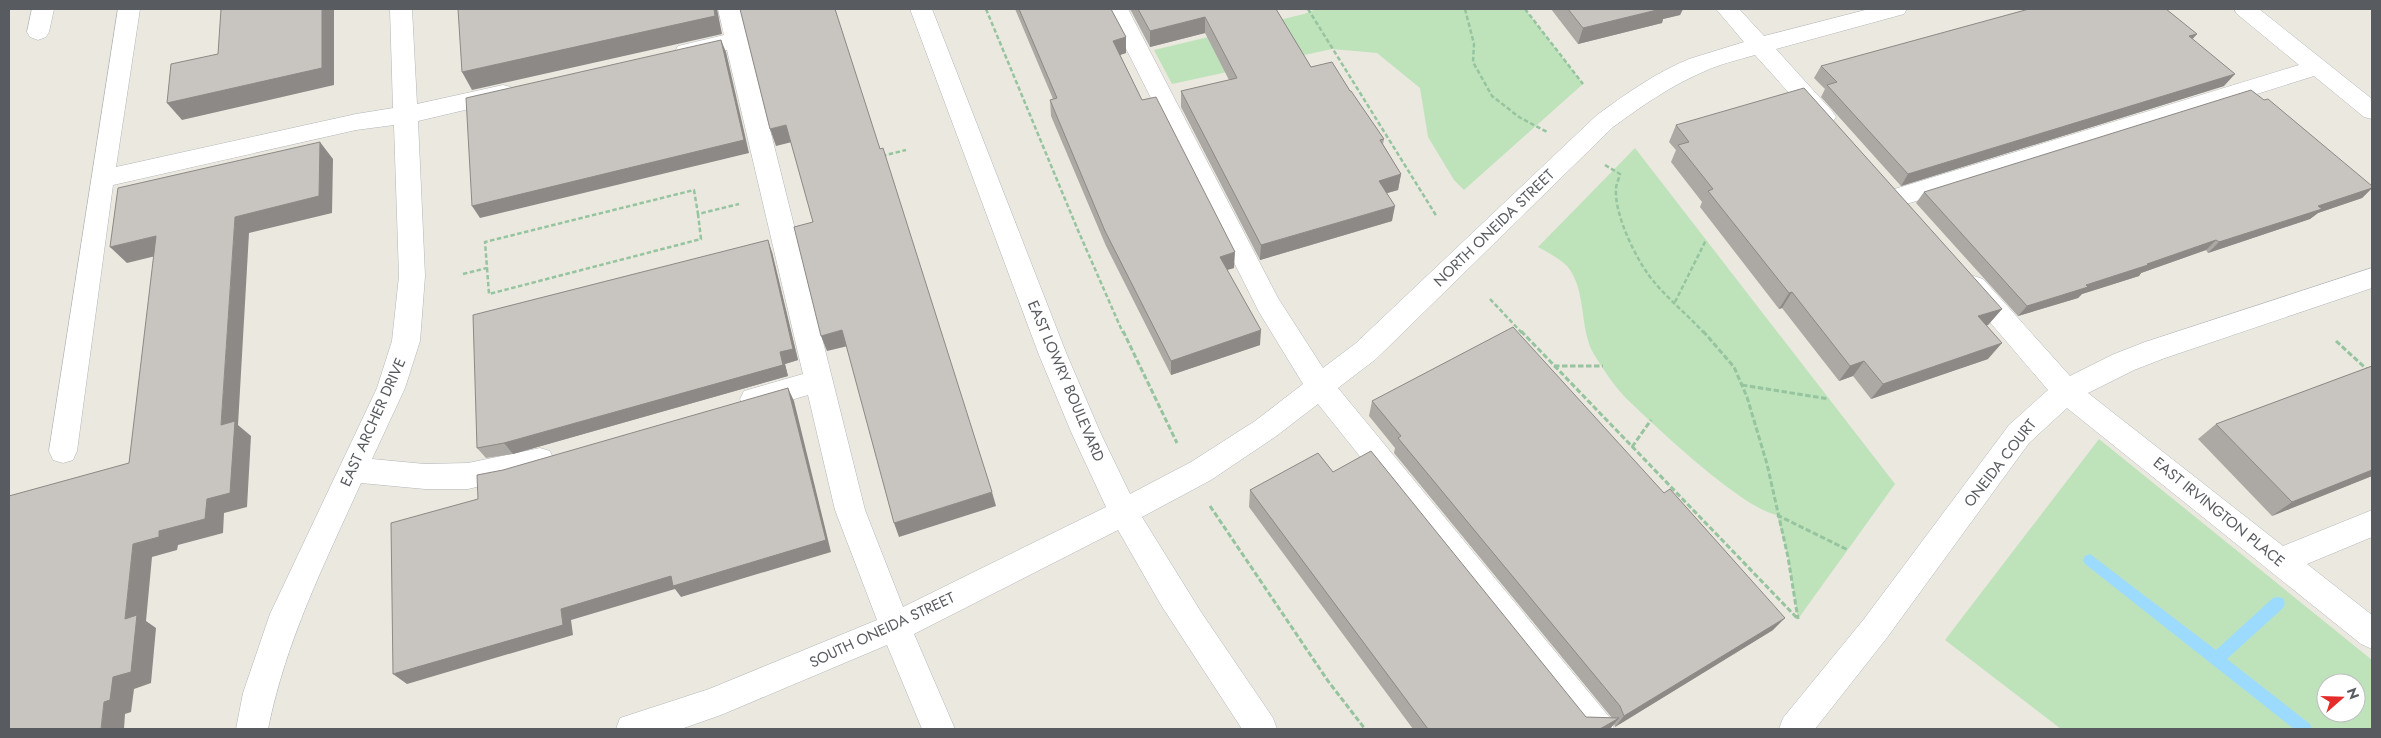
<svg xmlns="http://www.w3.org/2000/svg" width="2381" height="738" viewBox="0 0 2381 738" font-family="Jost,sans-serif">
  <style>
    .green { fill: #bee3bb; fill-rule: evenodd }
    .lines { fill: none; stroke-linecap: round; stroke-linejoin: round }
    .stream { fill: #9ddbfe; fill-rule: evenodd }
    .minor-casing { stroke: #b2b6ba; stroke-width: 1 }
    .path-far1 { stroke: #95c49f; stroke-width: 2.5; stroke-dasharray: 4.5 2.5; stroke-linecap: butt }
    .path { stroke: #95c49f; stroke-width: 3; stroke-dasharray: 5.5 2.5; stroke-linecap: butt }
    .minor { fill: #fff; fill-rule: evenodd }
    .wall { fill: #aca9a4 }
    .shaded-wall { fill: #8c8986 }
    .building { fill: #c8c4bf; stroke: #8c8986 }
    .labels { text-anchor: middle; stroke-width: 4; stroke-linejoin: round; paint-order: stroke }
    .street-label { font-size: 15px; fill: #585c60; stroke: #fff }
  </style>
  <rect width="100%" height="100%" fill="#ebe8df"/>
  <!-- green -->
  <g class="green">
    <path d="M1317 9H1525L1583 84 1464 190 1454 180 1428 137 1420 88 1377 53 1332 49 1172 84 1154 50 1304 14Z"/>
    <path d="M1635 148 1895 484 1798 619 1788 557 1777 515C1743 509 1657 428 1630 402 1616 389 1605 372 1595 356 1578 329 1588 291 1567 266 1559 258 1547 252 1538 247Z"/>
    <path d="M2099 439 2372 660V729H2061L1945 640ZM2326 683H2356V713H2326Z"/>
  </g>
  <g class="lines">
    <!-- stream -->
    <path class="stream" d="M2090 554 2216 650 2273 598 2278 597 2283 598 2285 603 2283 608 2227 659 2310 724 2312 729H2294L2085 564 2083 560 2085 556Z"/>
    <!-- minor casing -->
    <g class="minor-casing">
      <g id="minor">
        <path d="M32 9H54L49 32 46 37 38 40 30 37 27 32Z"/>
        <path d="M118 9H140L116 167 356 114 393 108 390 9H412L417 104 503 85 511 87 515 93 511 99 503 101 418 121 425 276 420 341 405 388 372 459 425 464 468 463 540 448 550 451 554 460 550 469 540 472 468 489H425L361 483C324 565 286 640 268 729H236L243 693 270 614 377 388 392 341 399 276 394 125 356 130 113 185 77 451 73 460 63 463 53 460 49 451Z"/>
        <path d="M718 9H740L865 510 903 607 1106 507 1072 434 1039 355 910 9H932L1067 355 1101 434 1130 494 1191 462 1255 421 1303 384 1259 312 1106 9H1128L1278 298 1323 368 1356 343 1597 115C1626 94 1655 73 1689 59 1707 53 1726 48 1744 42L1716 9H1739L1764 36 1869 9H1907L1904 14 1776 49 1832 111 1836 117 1832 123 1824 125 1816 123 1755 55C1738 60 1719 64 1703 72 1670 86 1642 106 1613 127L1376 359 1338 388 1610 718 1614 729H1578L1318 404 1275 437 1211 480 1142 517 1201 612 1273 718 1277 729H1242L1161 605 1118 530 914 634 955 729H922L887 645 721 715 681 729H616L620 718 709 689 877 620 835 510 808 395 754 411 744 407 740 399 744 391 803 374 727 50 686 59 678 56 675 51 678 46 724 35Z"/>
        <path d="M2234 9H2259L2372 99V119L2364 117 2314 76 1897 207 1888 205 1885 198 1888 191 2299 65 2237 14Z"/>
        <path d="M2372 268V288L2165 358 2134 370 2088 393 2283 546 2372 510V537L2307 564 2372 615V649L2361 644 2067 408 2029 443 1886 639 1815 729H1779L1783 718 1864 619 2009 425 2048 390 1965 293 1961 286 1965 279 1974 276 1983 279 2070 376 2114 354 2145 342Z"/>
      </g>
    </g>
    <!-- path-far1 -->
    <g class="path-far1">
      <path d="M986 9 1077 228 1123 333"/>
      <path d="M1308 9 1437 217"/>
      <path d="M1465 9 1474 44 1473 62 1492 96 1519 117 1547 132"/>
      <path d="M1525 9 1583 84"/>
      <path d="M882 156 906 150"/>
      <path d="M1605 165 1620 174C1619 179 1616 184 1616 189 1614 215 1638 264 1655 283 1670 301 1688 315 1704 333"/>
      <path d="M487 268 489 294 701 239 698 214"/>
      <path d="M463 274 487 268 485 242 694 190 698 214 739 204"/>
      <path d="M1490 299 1522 333"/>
      <path d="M1675 302 1706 240"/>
    </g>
    <!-- path -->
    <g class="path">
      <path d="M1123 331 1177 443"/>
      <path d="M1521 331 1798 619"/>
      <path d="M1703 331 1734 367 1747 397 1767 464 1788 557 1798 619"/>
      <path d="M2336 341 2372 374"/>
      <path d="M1554 366H1603"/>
      <path d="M1742 385 1829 399"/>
      <path d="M1632 447 1651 420"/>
      <path d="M1210 506 1328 681 1365 729"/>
      <path d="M1777 515 1848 550"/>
    </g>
    <!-- minor -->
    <use href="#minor" class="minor"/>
  </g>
  <!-- wall -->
  <g class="wall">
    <path d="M1015 9H1111L1126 37V53L1120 55 1142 100 1234 268 1227 270 1260 345 1171 375 1106 246 1051 116 1050 100 1053 99Z"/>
    <path d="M1130 9H1276L1311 67 1350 91 1384 139 1383 144 1401 174 1398 190 1387 193 1392 221 1260 260 1181 107V91L1229 80 1205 33 1150 47Z"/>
    <path d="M1551 9H1683L1680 15 1663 19 1662 23 1578 44Z"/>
    <path d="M2197 34 2192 39 2224 86 1901 186 1821 97 1825 89 1814 78 1821 66Z"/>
    <path d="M1676 125 2002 309 1988 325 1986 326 1988 359 1871 399 1853 376 1839 381 1782 308 1779 309 1700 207 1702 202 1671 162 1676 150 1669 142Z"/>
    <path d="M2372 186V188L2362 198 2318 213 2310 219 2208 253 2206 250 2141 273 2139 276 2082 294 2078 298 2018 316 1916 203 1924 192Z"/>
    <path d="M772 252 798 360 785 364 788 376 513 454 486 458 477 448Z"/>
    <path d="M2372 366V476L2272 516 2198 439 2216 424Z"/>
    <path d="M1372 401 1773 630 1615 727 1614 724 1610 729H1413L1249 507 1250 490 1333 472 1586 717 1612 718 1394 453 1395 448 1369 416Z"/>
  </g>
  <!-- shaded-wall -->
  <g class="shaded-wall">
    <path d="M322 9H334V85L182 120 167 103Z"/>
    <path d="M714 9H717L722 34 472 90 462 72Z"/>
    <path d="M1661 9H1683L1680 15 1663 19 1662 23 1578 44 1583 28Z"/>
    <path d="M1205 17V33L1150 47V31Z"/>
    <path d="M2197 34 2186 46 2189 36Z"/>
    <path d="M1126 37V53L1114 57 1113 41Z"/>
    <path d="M721 40 726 52 749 153 480 218 472 206Z"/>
    <path d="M2235 74 2224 86 1901 186 1908 174Z"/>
    <path d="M786 125 792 142 776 146 770 129Z"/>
    <path d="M320 142 333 159 332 213 249 233 238 425 251 436 247 507 224 513 223 533 178 545 177 550 152 557 146 621 156 628 151 683 134 689 131 712 125 714 124 729H101L104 702 113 677 125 619 133 544 159 531 207 499 221 425 235 217Z"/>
    <path d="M1401 174 1398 190 1377 196 1379 181Z"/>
    <path d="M2372 188 2362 198 2318 213 2310 219 2208 253 2219 242 2318 206Z"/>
    <path d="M1395 206 1392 221 1260 260 1261 245Z"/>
    <path d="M156 236 172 252 127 263 110 247Z"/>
    <path d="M768 240 772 252 798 360 785 364 788 376 513 454 504 443 780 352Z"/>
    <path d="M2216 240 2206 250 2141 273 2139 276 2082 294 2078 298 2018 316 2027 306Z"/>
    <path d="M1235 252 1234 268 1219 272 1220 257Z"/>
    <path d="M1792 292 1782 308 1779 309 1789 293Z"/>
    <path d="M2002 309 1988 325 1965 332 1978 316Z"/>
    <path d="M842 330 848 346 827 351 821 336Z"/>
    <path d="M1261 330 1260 345 1171 375V361Z"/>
    <path d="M2002 343 1988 359 1871 399 1883 384Z"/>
    <path d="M1864 361 1853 376 1839 381 1850 366Z"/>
    <path d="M788 388 794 401 831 552 681 597 675 589 571 620 573 635 407 684 393 674 561 609Z"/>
    <path d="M2372 470V476L2272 516 2292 502Z"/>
    <path d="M992 492 996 506 899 537 894 523Z"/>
    <path d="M1785 618 1773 630 1615 727 1624 716Z"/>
    <path d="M1619 718 1610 729H1600Z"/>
  </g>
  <!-- building -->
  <g class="building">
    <path d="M221 9H322V68L167 103 171 64 218 54Z"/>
    <path d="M458 9H714L715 16 462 72Z"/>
    <path d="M740 9H835L880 149 883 148 992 492 894 523 842 330 821 336 794 227 813 222 786 125 770 129Z"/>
    <path d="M1019 9H1111L1126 37 1113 41 1142 100 1156 97 1235 252 1220 257 1261 330 1171 361 1105 231 1050 100 1057 98Z"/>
    <path d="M1138 9H1276L1311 67 1332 62 1350 91H1351L1384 139 1380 140 1401 174 1379 181 1395 206 1261 245 1181 91 1237 78 1205 17 1150 31Z"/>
    <path d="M1568 9H1661L1583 28Z"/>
    <path d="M2029 9H2166L2197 34 2189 36 2235 74 1908 174 1827 85 1837 82 1821 66Z"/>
    <path d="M721 40 744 140 472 206 466 98Z"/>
    <path d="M1804 88 2002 309 1978 316 2002 343 1883 384 1864 361 1850 366 1792 292 1789 293 1708 191 1713 189 1678 145 1689 142 1676 125Z"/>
    <path d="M2251 90 2264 100 2268 99 2372 186V188L2318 206 2322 209 2219 242 2216 240 2147 264 2148 265 2086 285 2088 287 2027 306 1924 192Z"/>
    <path d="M320 142 319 196 235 217 221 425 235 421 230 493 207 499 205 519 159 531V537L133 544 125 619 137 615 131 672 113 677 110 700 104 702 101 729H9V496L129 463 156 236 110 247 118 188Z"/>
    <path d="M768 240 793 349 780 352 783 365 504 443 477 448 473 315Z"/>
    <path d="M1513 327 1664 493 1670 489 1785 618 1624 716 1620 706 1398 438 1401 436 1372 401Z"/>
    <path d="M2372 366V470L2292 502 2216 424Z"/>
    <path d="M788 388 826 540 673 586 671 576 561 609 563 625 393 674 391 523 478 499 477 475 503 470Z"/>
    <path d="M1371 451 1586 717 1619 718 1600 729H1428L1250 490 1318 453 1333 472Z"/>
  </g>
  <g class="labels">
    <!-- street labels -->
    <g class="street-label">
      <text transform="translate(1494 228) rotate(-44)" y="5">NORTH ONEIDA STREET</text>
      <text transform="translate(1066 381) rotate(67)" y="5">EAST LOWRY BOULEVARD</text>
      <text transform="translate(373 422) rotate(-66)" y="5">EAST ARCHER DRIVE</text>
      <text transform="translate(2000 463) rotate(-52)" y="5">ONEIDA COURT</text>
      <text transform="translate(2219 512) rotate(39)" y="5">EAST IRVINGTON PLACE</text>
      <text transform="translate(882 630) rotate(-25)" y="5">SOUTH ONEIDA STREET</text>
    </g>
  </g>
  <!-- border -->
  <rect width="2381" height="738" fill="none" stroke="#585c60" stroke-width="20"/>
  <!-- north arrow -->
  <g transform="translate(2341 698) rotate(70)"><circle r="24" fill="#ffffff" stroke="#bcbebf"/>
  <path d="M0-4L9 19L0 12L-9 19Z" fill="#e62b2b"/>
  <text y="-8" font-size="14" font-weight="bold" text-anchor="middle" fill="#585c60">N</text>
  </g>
</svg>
